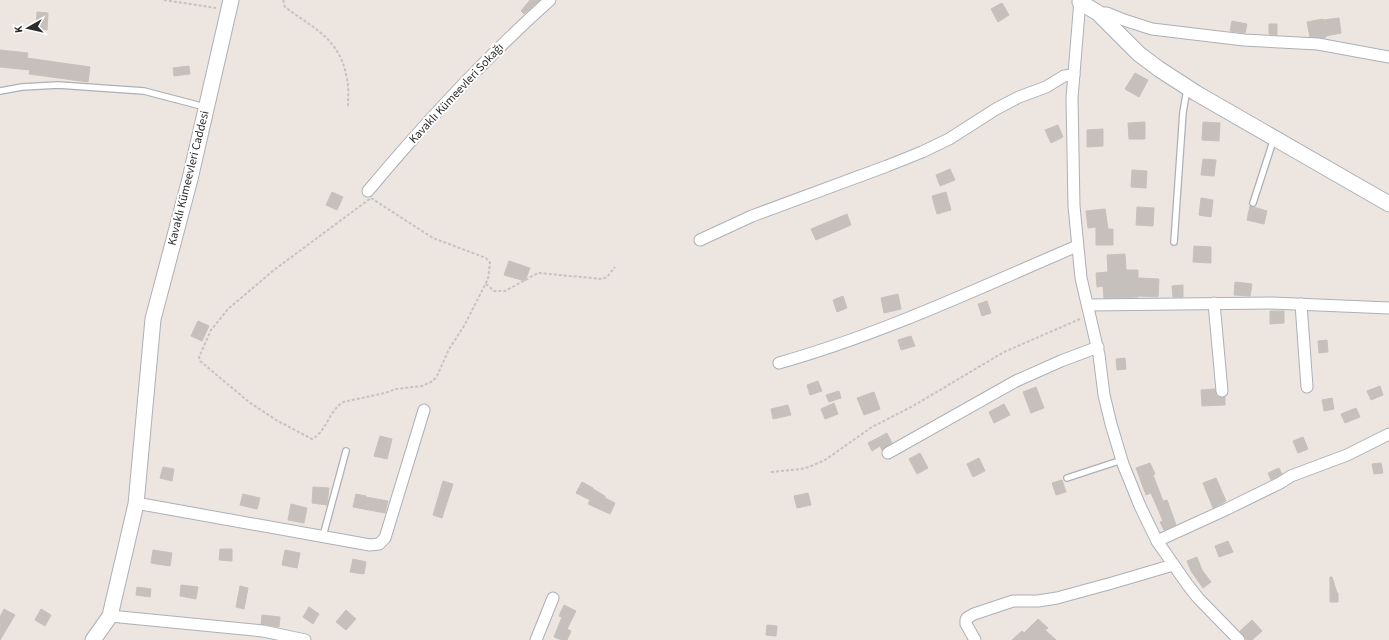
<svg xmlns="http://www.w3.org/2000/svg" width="1389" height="640" viewBox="0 0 1389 640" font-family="'Source Sans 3',sans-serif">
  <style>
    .building { fill: #c5c0bb; stroke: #c8c1b9 }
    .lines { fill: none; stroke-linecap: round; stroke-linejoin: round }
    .lane-casing { stroke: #acb0b7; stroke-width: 8 }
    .street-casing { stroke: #acb0b7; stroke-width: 13 }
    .secondary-casing { stroke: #acb0b7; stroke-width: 17 }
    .path { stroke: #c4c4c4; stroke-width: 2; stroke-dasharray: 3 2; stroke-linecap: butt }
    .lane { stroke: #fff; stroke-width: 5.5 }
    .street { stroke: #fff; stroke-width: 11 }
    .secondary { stroke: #fff; stroke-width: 15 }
    .labels { text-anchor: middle; stroke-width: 4; stroke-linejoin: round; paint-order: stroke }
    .street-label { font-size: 12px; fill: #2c2c2c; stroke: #fff }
  </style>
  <rect width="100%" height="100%" fill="#ece5e0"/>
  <!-- building -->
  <g class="building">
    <path d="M530 0H540L524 14 521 11Z"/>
    <path d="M1002 3 1009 15 998 22 991 9Z"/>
    <path d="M37 12 48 13 47 30 36 29Z"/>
    <path d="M1339 18 1341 33 1326 36V37L1323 38 1310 37 1307 22 1323 19V20Z"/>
    <path d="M1232 21 1247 24 1245 33 1230 31Z"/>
    <path d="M1269 24H1277V35L1269 34Z"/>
    <path d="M0 50 28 53 27 58 90 67 88 82 29 74 30 70 0 67Z"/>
    <path d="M189 66 190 74 174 76 173 68Z"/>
    <path d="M1135 73 1148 80 1139 97 1125 89Z"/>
    <path d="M1145 122V139H1129L1128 123Z"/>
    <path d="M1203 122 1220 123 1219 141 1202 140Z"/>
    <path d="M1058 125 1063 137 1051 143 1045 130Z"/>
    <path d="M1103 129V146L1087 147V130Z"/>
    <path d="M1203 159 1216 160 1214 176 1201 175Z"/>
    <path d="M950 169 955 180 940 186 936 175Z"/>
    <path d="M1132 170 1147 171 1146 188 1131 187Z"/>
    <path d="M332 192 343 197 337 210 326 205Z"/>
    <path d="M946 192 951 210 937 214 932 196Z"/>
    <path d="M1201 198 1213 200 1211 217 1199 215Z"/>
    <path d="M1250 206 1267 211 1264 224 1247 220Z"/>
    <path d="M1137 207 1154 208 1153 226 1136 225Z"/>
    <path d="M1105 209 1108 229H1113V245H1096V227L1088 228 1086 211Z"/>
    <path d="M847 214 851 225 816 240 811 229Z"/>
    <path d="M1194 246 1211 247V263L1193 262Z"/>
    <path d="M1125 254 1126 270H1138V278L1159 279 1158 297 1138 296V297L1104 298 1103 286 1097 287 1096 273 1108 272 1107 255Z"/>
    <path d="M509 261 530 268 525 281 504 275Z"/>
    <path d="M1235 282 1252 284 1250 296 1234 295Z"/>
    <path d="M1183 285V297H1173L1172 286Z"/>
    <path d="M898 294 901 309 884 313 881 298Z"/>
    <path d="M843 296 847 308 837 312 833 300Z"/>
    <path d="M987 301 991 313 982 316 978 304Z"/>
    <path d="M1270 311H1284V323L1270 324Z"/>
    <path d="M198 321 209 326 202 341 191 336Z"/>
    <path d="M911 336 915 346 901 350 898 340Z"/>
    <path d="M1327 340 1328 352 1319 353 1318 341Z"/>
    <path d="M1125 358 1126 369 1117 370 1116 359Z"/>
    <path d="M818 381 822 391 810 395 807 385Z"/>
    <path d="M1380 386 1383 395 1371 400 1367 391Z"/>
    <path d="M1036 387 1044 408 1031 413 1023 392Z"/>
    <path d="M1215 389 1216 395 1219 397H1225V405L1202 406 1201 390Z"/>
    <path d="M839 391 841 398 829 402 826 395Z"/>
    <path d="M874 392 880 409 864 415 857 398Z"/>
    <path d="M1332 398 1334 409 1324 411 1322 400Z"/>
    <path d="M834 403 838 414 825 419 821 409Z"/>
    <path d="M1004 404 1010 415 994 423 989 412Z"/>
    <path d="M788 405 791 415 773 419 771 409Z"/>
    <path d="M1356 408 1360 417 1345 423 1341 414Z"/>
    <path d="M887 433 892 443 882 450 880 446 872 451 868 443Z"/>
    <path d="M380 436 392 439 387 459 374 456Z"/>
    <path d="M1303 437 1308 449 1298 453 1293 441Z"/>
    <path d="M920 453 928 468 917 474 909 459Z"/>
    <path d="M979 458 985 471 973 477 967 464Z"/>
    <path d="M1150 463 1155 474 1153 475 1163 501 1167 500 1176 525 1164 530 1160 522 1163 521 1151 493 1146 495 1136 468Z"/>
    <path d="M1381 463 1383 473 1374 474 1372 464Z"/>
    <path d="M163 467 174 469 172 481 160 478Z"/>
    <path d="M1279 468 1282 474 1271 480 1268 473Z"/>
    <path d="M1216 478 1226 501 1213 508 1203 483Z"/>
    <path d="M1062 480 1066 492 1056 495 1052 483Z"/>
    <path d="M443 481 453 484 442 518 433 515Z"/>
    <path d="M582 482 593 488V489L605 496V498L615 503 610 514 588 504 590 500 576 493Z"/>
    <path d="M313 487 329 488 327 505 312 503Z"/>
    <path d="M808 493 811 505 797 508 794 496Z"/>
    <path d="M243 494 260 498 257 509 240 505Z"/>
    <path d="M356 494 366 496V497L388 501 385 513 353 507Z"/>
    <path d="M291 504 307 508 304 523 288 520Z"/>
    <path d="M1228 541 1233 552 1219 557 1215 546Z"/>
    <path d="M220 549H232V561L219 560Z"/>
    <path d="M153 550 172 553 170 566 151 563Z"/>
    <path d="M285 550 300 553 297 568 282 565Z"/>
    <path d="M1197 557 1202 570 1211 582 1203 588 1191 571 1187 561Z"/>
    <path d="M353 559 366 562 364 574 350 572Z"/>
    <path d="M1330 577H1332L1337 593H1338V602H1330Z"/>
    <path d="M181 585 198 587 196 599 180 596Z"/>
    <path d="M240 586 248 588 244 609 236 607Z"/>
    <path d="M137 587 151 589 150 597 136 595Z"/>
    <path d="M564 605 576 611 567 629 571 631 567 640H562L554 637 562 617 559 616Z"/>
    <path d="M309 607 319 614 313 624 303 617Z"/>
    <path d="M4 609 15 615 0 640V617Z"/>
    <path d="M41 609 51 615 45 626 35 620Z"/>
    <path d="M346 610 356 619 346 630 336 622Z"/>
    <path d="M262 615 280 617 279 627 261 624Z"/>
    <path d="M1038 619 1048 628 1045 630 1056 640H1012L1022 631 1024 633Z"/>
    <path d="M1252 620 1262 631 1252 640H1247L1240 631Z"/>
    <path d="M767 625 777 626 776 636 766 635Z"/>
  </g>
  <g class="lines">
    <!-- lane casing -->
    <g class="lane-casing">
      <g id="lane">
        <path d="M0 91 22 87 58 85 144 91 205 107"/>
        <path d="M1253 203 1274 138"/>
        <path d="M1174 242 1183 112 1186 95 1189 89"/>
        <path d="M1067 478 1122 460"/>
        <path d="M323 536 346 451"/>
      </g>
    </g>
    <!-- street casing -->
    <g class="street-casing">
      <g id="street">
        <path d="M1080 0 1072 98 1074 206 1081 278 1099 355 1104 395 1111 424 1123 464 1140 506 1157 541 1187 584 1198 598 1239 640"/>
        <path d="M1098 13H1107L1124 20 1152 29 1244 40 1318 44 1389 57"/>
        <path d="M368 191C424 124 484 59 550 0"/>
        <path d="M700 240 752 216 887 166 922 152 949 139 996 109 1019 97 1046 87 1064 76 1074 75"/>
        <path d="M1214 303 1222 391"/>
        <path d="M1301 304 1307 387"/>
        <path d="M1088 305 1272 303 1389 308"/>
        <path d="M779 363C882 334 979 288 1077 246"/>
        <path d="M888 453 1016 381 1061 361 1098 347"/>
        <path d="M136 503 370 545 379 544 385 538 424 410"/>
        <path d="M1157 541 1227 509 1280 483 1291 476 1347 455 1389 434"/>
        <path d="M110 616 263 631 305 640"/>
        <path d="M536 640 553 598"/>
        <path d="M975 640 966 624V620L967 618 974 614 1013 601H1038L1057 598 1112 583 1173 565"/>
      </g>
    </g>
    <!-- secondary casing -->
    <g class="secondary-casing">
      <g id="secondary">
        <path d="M1080 2 1098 13 1139 54 1159 69 1196 93 1389 204"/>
        <path d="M93 640 110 616 136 504 153 319 190 179 231 0"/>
      </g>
    </g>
    <!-- path -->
    <g class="path">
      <path d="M164 0 216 8"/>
      <path d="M283 0 285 7C314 29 340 38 347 79 349 88 348 98 348 107"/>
      <path d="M371 198 433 238 486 258 490 263 488 279 464 326 449 349 437 376 433 381 422 386 396 389 385 393 343 402C328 412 327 431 312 439L276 420 249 402 200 361 199 357 211 330 228 309 274 270Z"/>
      <path d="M486 284 494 291H505L538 273 602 279 607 277 615 267"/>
      <path d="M771 472 801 469 809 467 825 460 872 427 913 406 1004 352 1080 319"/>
    </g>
    <!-- lane -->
    <use href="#lane" class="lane"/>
    <!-- street -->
    <use href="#street" class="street"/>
    <!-- secondary -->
    <use href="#secondary" class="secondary"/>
  </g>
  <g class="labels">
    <!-- street labels -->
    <g class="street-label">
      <text transform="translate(456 93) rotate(-47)" y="4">Kavaklı Kümeevleri Sokağı</text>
      <text transform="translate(188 178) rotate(-76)" y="4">Kavaklı Kümeevleri Caddesi</text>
    </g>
  </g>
  <!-- north arrow -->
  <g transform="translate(28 28) rotate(262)" stroke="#ffffff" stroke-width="3" paint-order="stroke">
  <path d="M0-3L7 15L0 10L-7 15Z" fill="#2c2c2c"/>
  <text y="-6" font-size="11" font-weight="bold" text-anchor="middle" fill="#2c2c2c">K</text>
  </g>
</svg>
